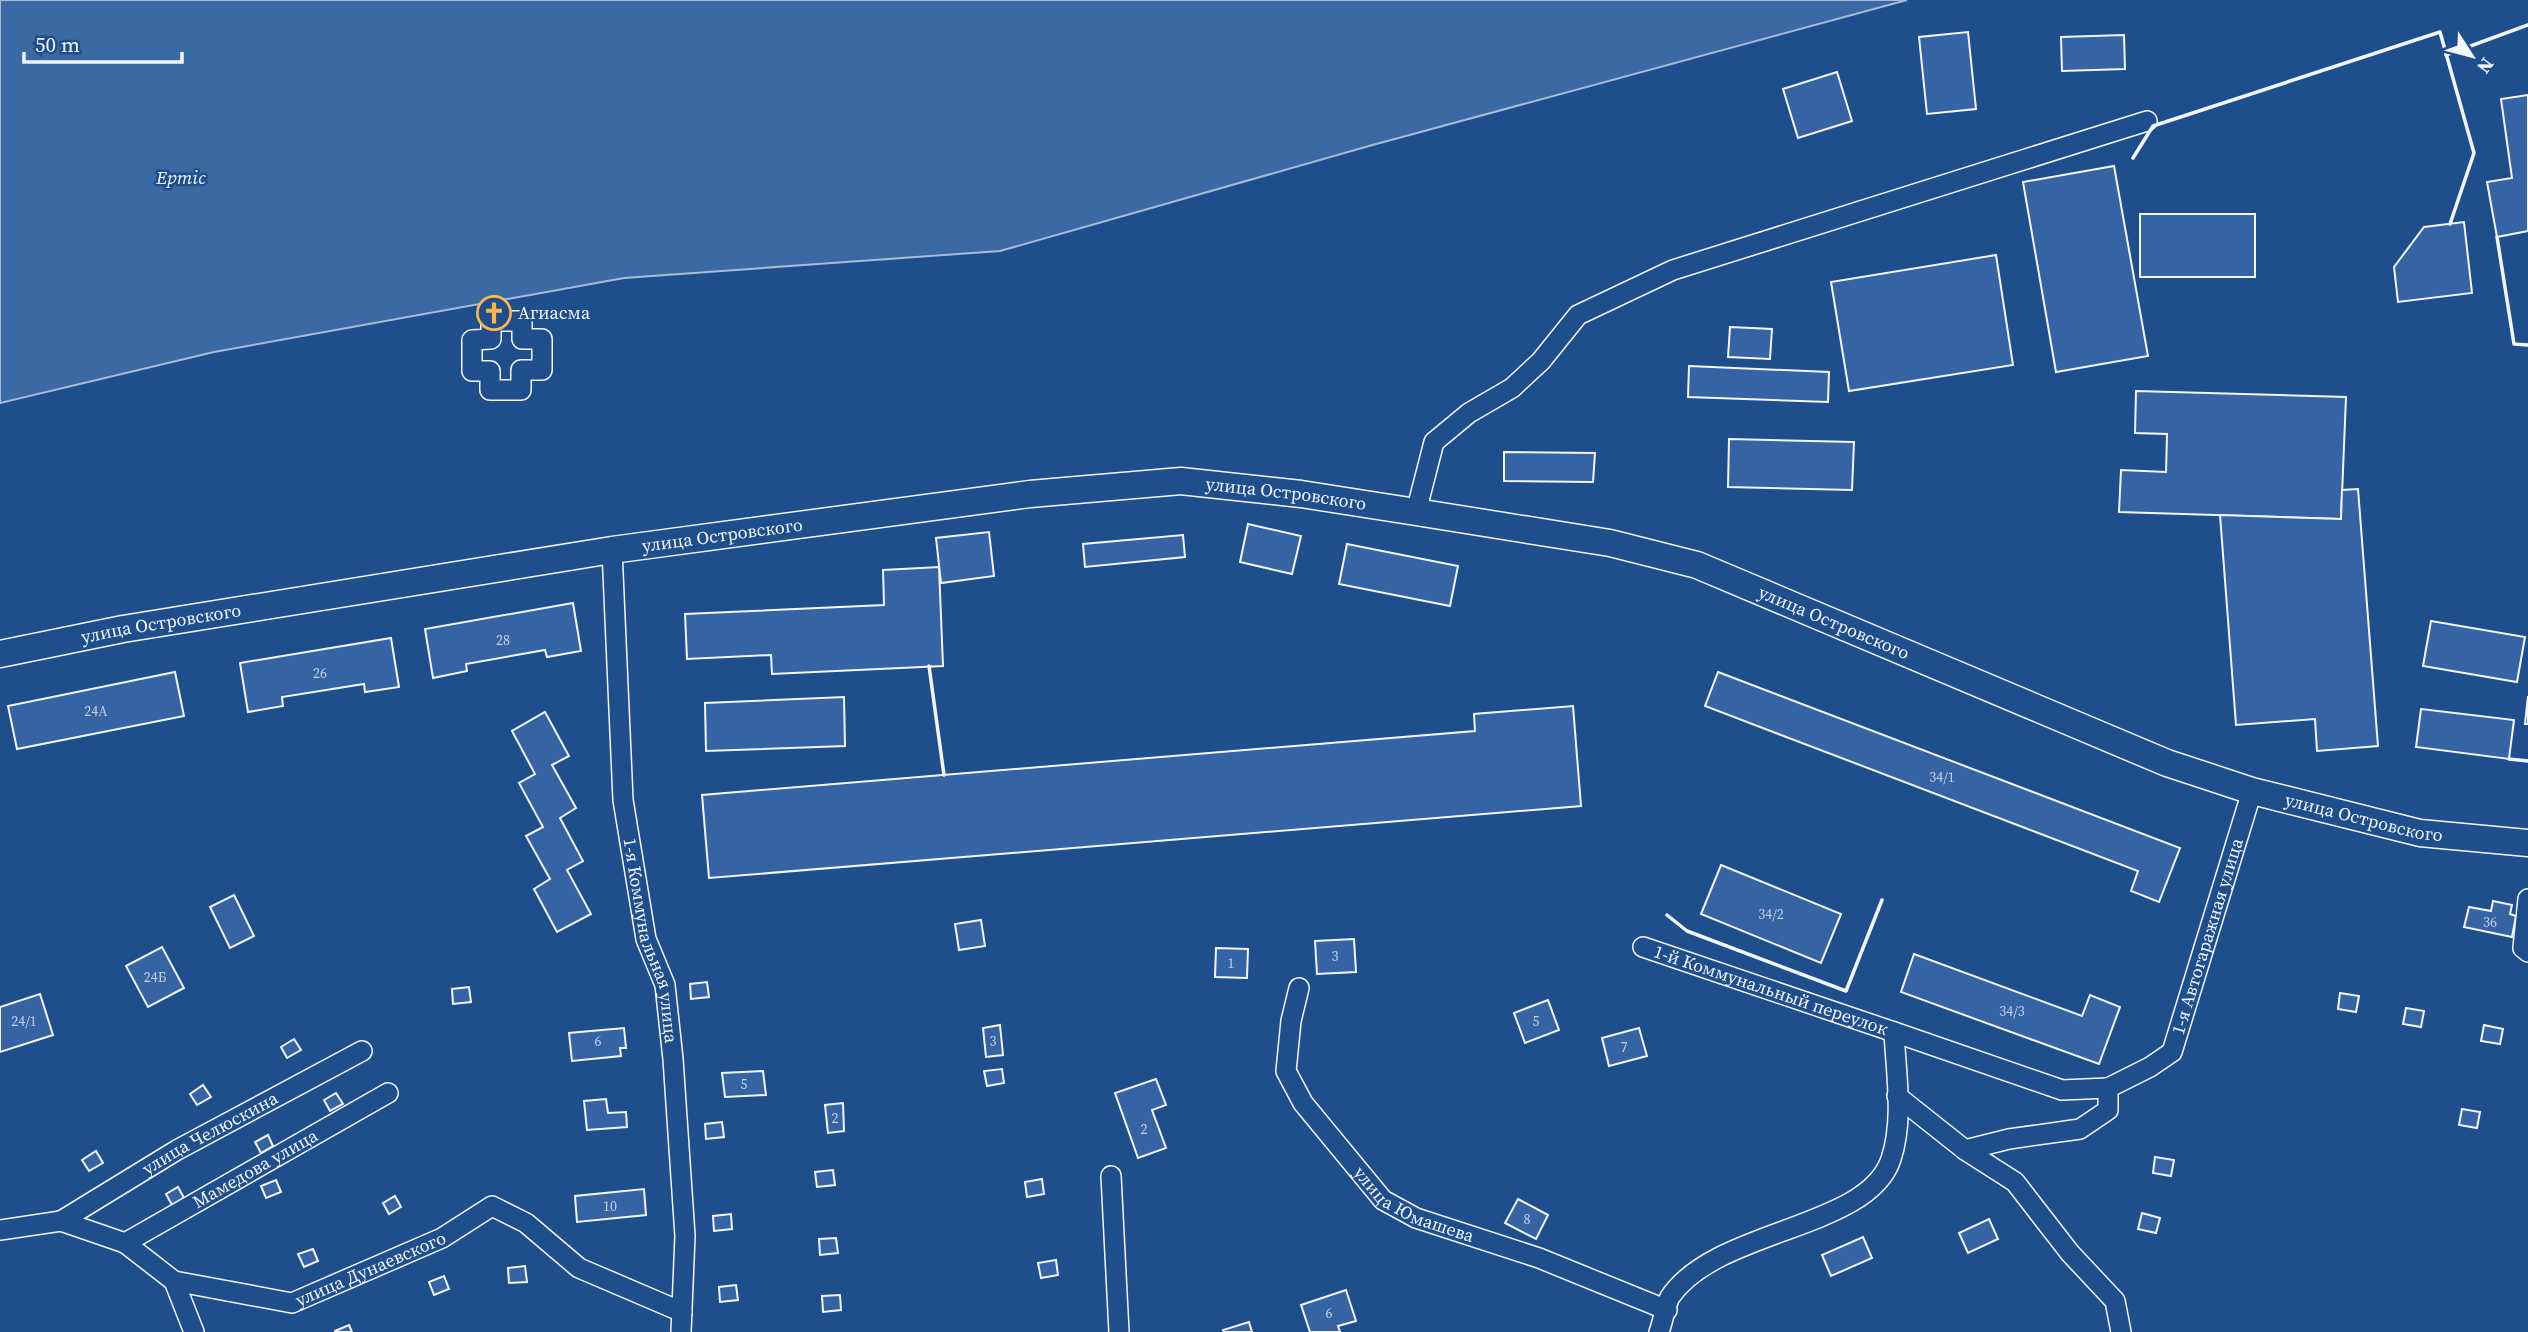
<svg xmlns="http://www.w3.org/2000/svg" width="2528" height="1332" viewBox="0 0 2528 1332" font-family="'Source Serif 4',serif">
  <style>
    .water { fill: #3b69a3; stroke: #a8bbd7; stroke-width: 2 }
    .building { fill: #3563a3; stroke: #f2f6ff; stroke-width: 2 }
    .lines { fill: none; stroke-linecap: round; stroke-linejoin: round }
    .street-casing { stroke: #f2f6ff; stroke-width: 22 }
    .secondary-casing { stroke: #f2f6ff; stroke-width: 29 }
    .street { stroke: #1f4e8c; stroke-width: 19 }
    .secondary { stroke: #1f4e8c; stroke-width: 26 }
    .wall { stroke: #f2f6ff; stroke-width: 3.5 }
    .labels { text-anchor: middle; stroke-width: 5; stroke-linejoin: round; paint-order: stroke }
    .number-label { font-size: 14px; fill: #c3d1e8 }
    .poi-label { font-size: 18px; fill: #f2f6ff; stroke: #1f4e8c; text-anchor: start }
    .street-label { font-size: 18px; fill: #f2f6ff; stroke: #1f4e8c }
    .water-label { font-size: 19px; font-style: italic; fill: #f2f6ff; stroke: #1f4e8c }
  </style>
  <rect width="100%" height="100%" fill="#1f4e8c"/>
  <!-- water -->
  <path class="water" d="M0 0H1907L1369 146 1000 251 624 278 214 352 0 403Z"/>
  <!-- building -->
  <g class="building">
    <path d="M1968 32 1976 109 1927 114 1919 37Z"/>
    <path d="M2124 35 2125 69 2062 71 2061 37Z"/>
    <path d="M1837 72 1852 121 1798 138 1783 89Z"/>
    <path d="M2528 95V231L2497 237 2487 182 2512 178 2501 99Z"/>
    <path d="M2114 166 2148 356 2056 372 2023 182Z"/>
    <rect x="2140" y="214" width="115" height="63"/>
    <path d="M2464 222 2472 293 2398 302 2394 267 2424 227Z"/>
    <path d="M1996 255 2013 365 1849 391 1831 282Z"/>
    <path d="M1730 327 1772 329 1770 359 1728 357Z"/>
    <path d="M1689 366 1829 372 1828 402 1688 397Z"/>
    <path d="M2136 391 2346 397 2341 519 2119 512 2121 470 2166 472 2167 434 2135 433Z"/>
    <path d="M1729 439 1854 442 1852 490 1728 487Z"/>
    <path d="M1504 452 1595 453 1593 482 1504 481Z"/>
    <path d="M2358 489 2378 746 2317 751 2315 719 2236 725 2220 515 2341 519 2342 490Z"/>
    <path d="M1248 524 1301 536 1292 574 1240 562Z"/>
    <path d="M989 532 994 576 941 583 936 538Z"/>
    <path d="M1183 535 1185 557 1085 567 1083 544Z"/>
    <path d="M1347 544 1458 566 1450 606 1339 584Z"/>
    <path d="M939 567 943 666 772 674 771 655 687 659 685 614 884 605 883 570Z"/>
    <path d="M573 603 581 651 547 657 545 650 466 664 467 671 433 678 425 629Z"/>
    <path d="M2431 621 2525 637 2517 682 2423 666Z"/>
    <path d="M391 638 399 687 365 692 364 684 282 697 283 706 248 712 240 663Z"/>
    <path d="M175 672 184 716 17 749 8 706Z"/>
    <path d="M1718 672 2180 848 2159 902 2131 891 2138 871 1705 706Z"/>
    <path d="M2528 696V724H2525Z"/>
    <path d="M844 697 845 746 706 751 705 703Z"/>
    <path d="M1573 706 1581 806 709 878 702 795 1475 731 1474 714Z"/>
    <path d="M2421 709 2514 720 2509 759 2416 747Z"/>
    <path d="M545 712 569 756 552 765 576 808 560 818 583 861 567 870 591 914 557 932 534 889 550 879 526 836 543 827 519 783 535 774 512 731Z"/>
    <path d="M1721 865 1841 914 1821 963 1701 914Z"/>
    <path d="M234 895 254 936 230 948 210 907Z"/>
    <path d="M2493 901 2512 905 2510 914 2516 916 2512 937 2464 927 2469 907 2491 911Z"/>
    <path d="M981 920 985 946 959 950 955 924Z"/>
    <path d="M1354 939 1356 972 1317 974 1315 941Z"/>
    <path d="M162 947 184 988 148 1007 126 966Z"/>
    <path d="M1216 948 1248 949 1247 978 1215 977Z"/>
    <path d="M1914 954 2082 1016 2090 995 2120 1007 2099 1064 1901 992Z"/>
    <path d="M707 982 709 997 691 999 690 984Z"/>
    <path d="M469 987 471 1002 453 1004 452 989Z"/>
    <path d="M2340 993 2359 996 2356 1012 2338 1009Z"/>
    <path d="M40 994 53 1035 0 1052V1007Z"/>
    <path d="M1548 1000 1559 1030 1525 1043 1514 1013Z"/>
    <path d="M2406 1008 2424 1011 2421 1027 2403 1024Z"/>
    <path d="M1000 1025 1003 1055 986 1057 983 1028Z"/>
    <path d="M2484 1025 2503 1029 2500 1044 2481 1041Z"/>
    <path d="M624 1028 626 1048H620L621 1056 572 1061 569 1033Z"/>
    <path d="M1639 1028 1647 1056 1609 1066 1602 1038Z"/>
    <path d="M294 1039 301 1050 287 1058 281 1047Z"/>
    <path d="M1002 1069 1004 1083 987 1086 984 1071Z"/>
    <path d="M763 1071 766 1095 725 1097 722 1073Z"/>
    <path d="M1156 1079 1166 1105 1152 1110 1166 1148 1138 1158 1115 1093Z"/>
    <path d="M203 1085 211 1097 197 1105 190 1094Z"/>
    <path d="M336 1093 343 1104 330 1111 324 1100Z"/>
    <path d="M606 1099 608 1113 626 1112 627 1127 587 1130 584 1101Z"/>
    <path d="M843 1103 844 1131 828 1133 825 1105Z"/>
    <path d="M2462 1109 2480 1112 2477 1128 2459 1125Z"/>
    <path d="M722 1122 724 1137 706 1139 705 1124Z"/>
    <path d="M268 1135 273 1146 261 1153 255 1142Z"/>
    <path d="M96 1151 103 1163 89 1171 82 1160Z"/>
    <path d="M2155 1157 2174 1160 2171 1176 2153 1173Z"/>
    <path d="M833 1170 835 1185 817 1187 815 1172Z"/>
    <path d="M1042 1179 1044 1194 1027 1197 1025 1182Z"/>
    <path d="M276 1180 281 1192 266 1198 261 1186Z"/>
    <path d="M178 1187 184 1198 172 1205 166 1194Z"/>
    <path d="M644 1189 646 1215 577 1222 575 1196Z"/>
    <path d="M395 1196 401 1207 389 1214 383 1203Z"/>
    <path d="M1518 1199 1548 1215 1536 1239 1505 1223Z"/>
    <path d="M2142 1213 2160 1218 2156 1233 2138 1229Z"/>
    <path d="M731 1214 732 1229 714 1231 713 1216Z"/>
    <path d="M1989 1219 1998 1239 1968 1253 1959 1233Z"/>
    <path d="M1863 1237 1872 1258 1831 1276 1822 1255Z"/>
    <path d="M836 1238 838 1253 820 1255 819 1239Z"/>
    <path d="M313 1249 318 1261 304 1267 298 1254Z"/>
    <path d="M1056 1260 1058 1275 1041 1278 1038 1263Z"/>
    <path d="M525 1266 527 1282 509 1283 508 1268Z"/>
    <path d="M444 1276 449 1289 434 1295 429 1282Z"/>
    <path d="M736 1285 738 1300 720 1302 719 1287Z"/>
    <path d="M1346 1290 1356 1321 1338 1326 1340 1332H1310L1301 1305Z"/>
    <path d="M840 1295 841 1310 823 1312 822 1296Z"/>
    <path d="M1249 1322 1252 1332H1224L1223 1330Z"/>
    <path d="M349 1325 352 1332H335V1331Z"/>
  </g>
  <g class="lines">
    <!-- street casing -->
    <g class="street-casing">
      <g id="street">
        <path d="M491 321H522V339H542V370H521V390H490V371H472V340L491 339Z"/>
        <path d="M1416 512 1434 442 1469 413 1512 388 1541 361 1578 315 1673 270 2147 121"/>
        <path id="s1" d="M612 550 623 800 646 939 665 985 673 1059 685 1236 681 1332"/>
        <path d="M2528 899 2523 948 2528 952"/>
        <path id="s2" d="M1643 947 1894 1032C1896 1073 1904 1120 1891 1159 1868 1230 1717 1228 1670 1297 1665 1306 1663 1322 1659 1332"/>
        <path id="s3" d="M1299 988 1291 1021 1286 1071 1303 1103 1383 1200 1416 1218 1539 1258 1667 1310"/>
        <path d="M1894 1032 2062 1090 2108 1088"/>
        <path d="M1897 1096 1965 1150"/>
        <path d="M1111 1176 1119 1332"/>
        <path id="s4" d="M61 1221 177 1150 362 1051"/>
        <path id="s5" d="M0 1230 61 1221 125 1243 174 1281 292 1303 442 1238 492 1206 526 1223 579 1268 682 1312"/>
        <path id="s6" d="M125 1243 388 1093"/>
        <path d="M174 1281 194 1332"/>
        <path id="s7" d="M2121 1332 2115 1301 2070 1253 2015 1182 1965 1150 2009 1139 2080 1129 2108 1110V1088L2150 1067 2172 1052 2252 791"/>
      </g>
    </g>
    <!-- secondary casing -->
    <g class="secondary-casing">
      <g id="secondary">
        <path id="s8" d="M0 654 123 629 612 550 1030 494 1181 481 1301 494 1416 512 1610 543 1697 565 2167 763 2252 791 2420 833 2528 843"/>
      </g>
    </g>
    <!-- street -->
    <use href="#street" class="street"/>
    <!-- secondary -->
    <use href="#secondary" class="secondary"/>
    <!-- wall -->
    <g class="wall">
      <path d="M2446 55 2528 25"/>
      <path d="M2133 158 2153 126 2440 32 2474 153 2450 224"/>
      <path d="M2497 237 2514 344 2528 345"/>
      <path d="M929 666 944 775"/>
      <path d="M2509 759 2528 761"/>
      <path d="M1667 915 1687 931 1846 991 1882 900"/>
    </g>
  </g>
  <!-- icons -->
  <defs>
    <g id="church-ring" transform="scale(1.75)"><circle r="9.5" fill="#1f4e8c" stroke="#ffb74d" stroke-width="1.5"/><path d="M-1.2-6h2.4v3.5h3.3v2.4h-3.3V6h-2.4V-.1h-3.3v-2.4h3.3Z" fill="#ffb74d"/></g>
  </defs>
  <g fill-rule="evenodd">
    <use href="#church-ring" x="494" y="313"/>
  </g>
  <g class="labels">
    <!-- number labels -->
    <g class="number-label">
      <text x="503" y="645">28</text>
      <text x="320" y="678">26</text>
      <text x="96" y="716">24А</text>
      <text x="1942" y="782">34/1</text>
      <text x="1771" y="919">34/2</text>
      <text x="2490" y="927">36</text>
      <text x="1335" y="961">3</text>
      <text x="1231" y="968">1</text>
      <text x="155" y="982">24Б</text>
      <text x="2012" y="1016">34/3</text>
      <text x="24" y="1026">24/1</text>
      <text x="1536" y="1026">5</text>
      <text x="598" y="1046">6</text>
      <text x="993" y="1046">3</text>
      <text x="1624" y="1052">7</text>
      <text x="744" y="1089">5</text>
      <text x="835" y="1123">2</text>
      <text x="1144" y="1134">2</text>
      <text x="610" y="1211">10</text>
      <text x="1527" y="1224">8</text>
      <text x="1329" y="1318">6</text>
    </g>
    <!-- poi labels -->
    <g class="poi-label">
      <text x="518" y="319">Агиасма</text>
    </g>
    <!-- street labels -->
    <g class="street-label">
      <text dy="6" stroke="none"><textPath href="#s8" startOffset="1300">улица Островского</textPath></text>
      <text dy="6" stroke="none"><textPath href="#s8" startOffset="732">улица Островского</textPath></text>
      <text dy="6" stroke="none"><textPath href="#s8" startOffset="164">улица Островского</textPath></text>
      <text dy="6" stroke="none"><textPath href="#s8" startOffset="1866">улица Островского</textPath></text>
      <text dy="6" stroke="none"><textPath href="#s8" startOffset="2432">улица Островского</textPath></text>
      <text dy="6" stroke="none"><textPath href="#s7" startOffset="614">1-я Автогаражная улица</textPath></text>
      <text dy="6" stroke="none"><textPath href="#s1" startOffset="394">1-я Коммунальная улица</textPath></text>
      <text dy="6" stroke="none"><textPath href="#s2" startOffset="135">1-й Коммунальный переулок</textPath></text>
      <text dy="6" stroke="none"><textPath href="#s4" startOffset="173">улица Челюскина</textPath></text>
      <text dy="6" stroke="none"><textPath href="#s6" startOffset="150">Мамедова улица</textPath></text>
      <text dy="6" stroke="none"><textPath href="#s3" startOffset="275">улица Юмашева</textPath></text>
      <text dy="6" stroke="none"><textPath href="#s5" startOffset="397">улица Дунаевского</textPath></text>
    </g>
    <!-- water labels -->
    <g class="water-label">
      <text x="181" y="184">Ертіс</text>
    </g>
  </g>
  <!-- north arrow -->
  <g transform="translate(2472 56) rotate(126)" stroke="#1f4e8c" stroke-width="5" paint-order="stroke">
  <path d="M0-5L12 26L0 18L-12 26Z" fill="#f2f6ff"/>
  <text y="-10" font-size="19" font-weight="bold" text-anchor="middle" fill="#f2f6ff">N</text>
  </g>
  <!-- scale -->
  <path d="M24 52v10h158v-10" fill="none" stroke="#f2f6ff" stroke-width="3.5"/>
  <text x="35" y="52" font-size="21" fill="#f2f6ff" stroke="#1f4e8c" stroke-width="5" paint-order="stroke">50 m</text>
</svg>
